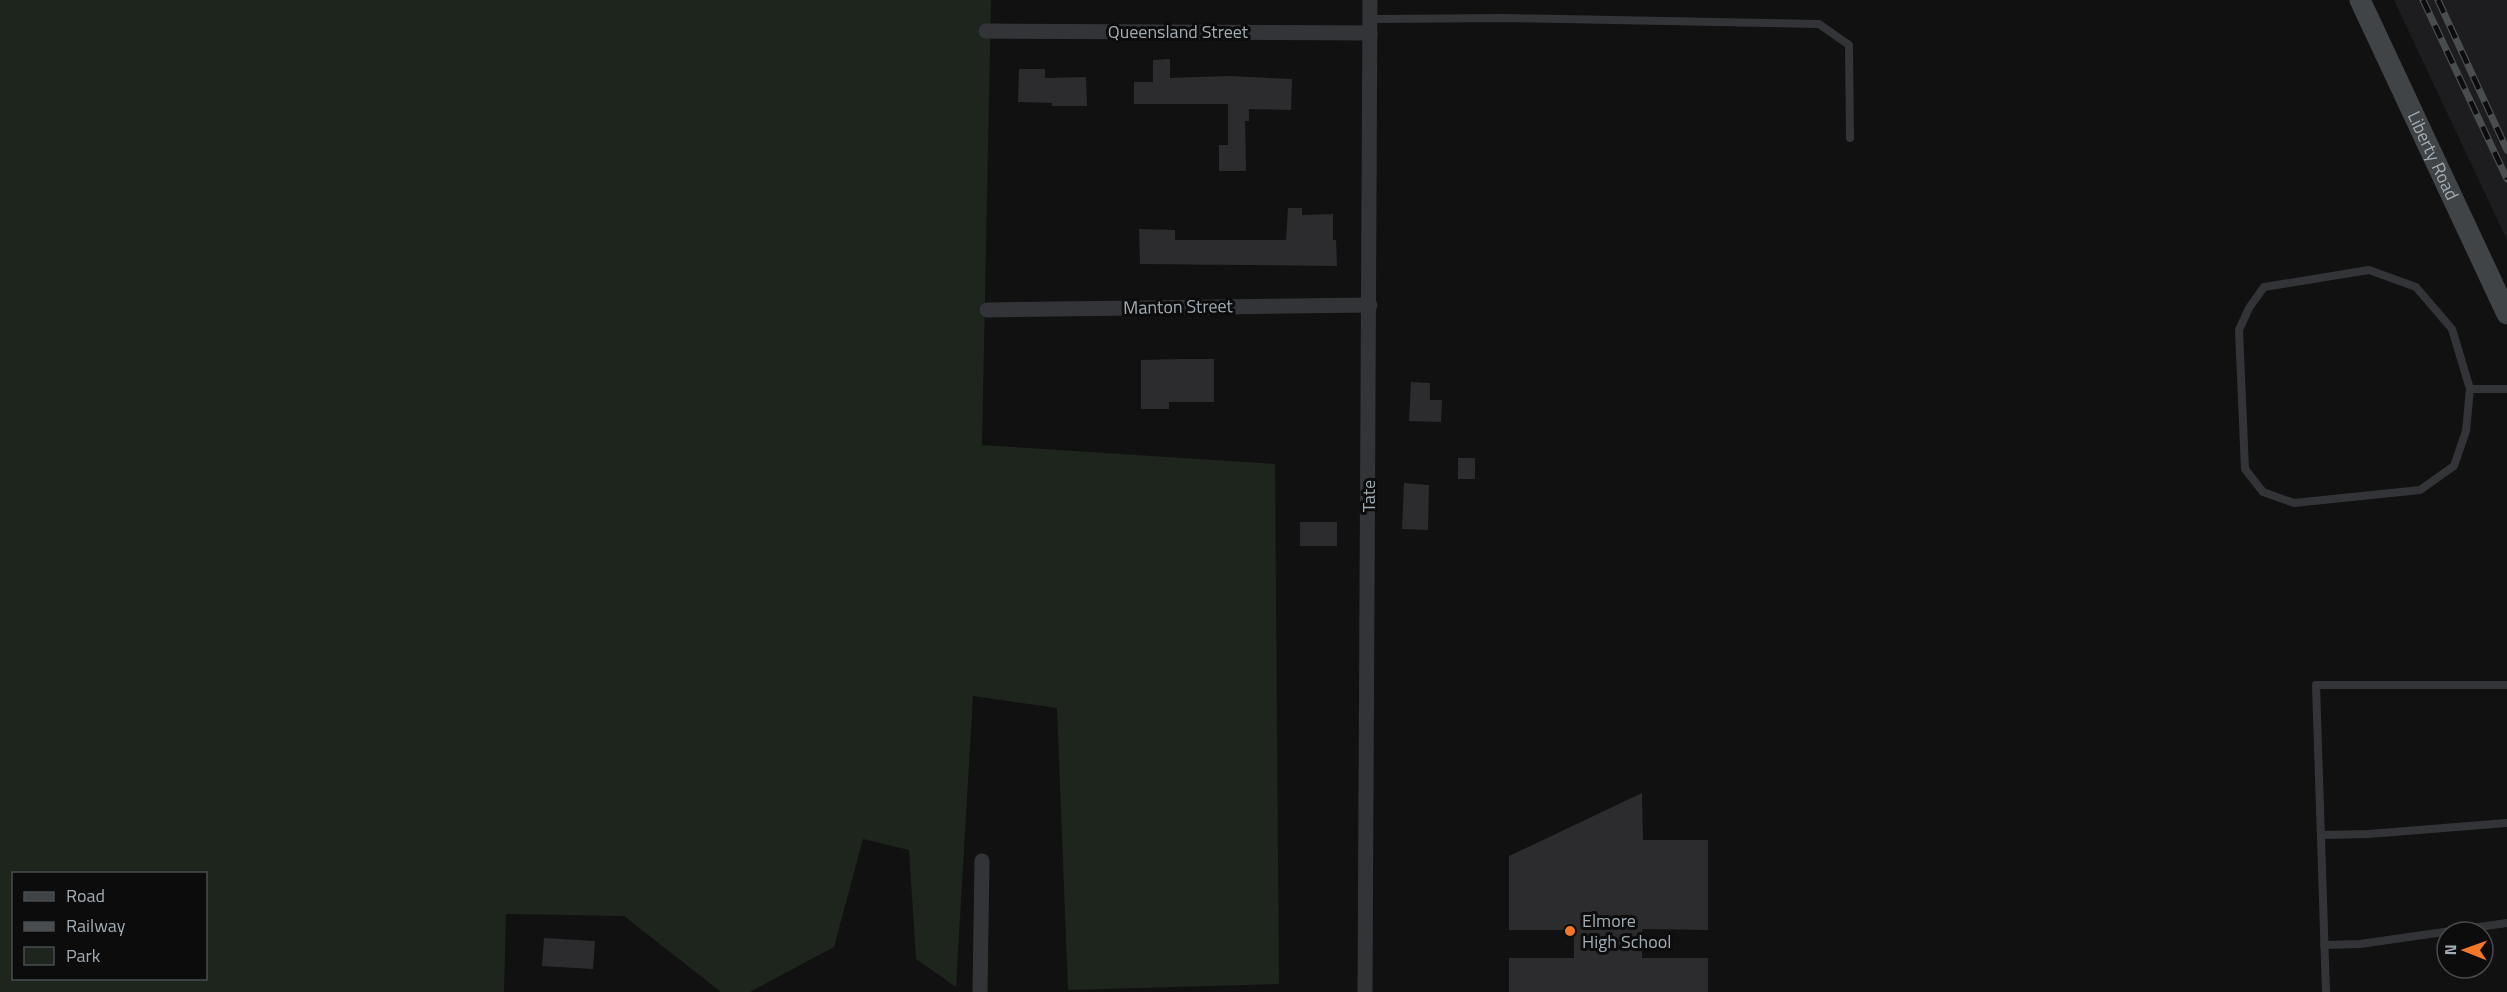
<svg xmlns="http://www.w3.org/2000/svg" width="2507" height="992" viewBox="0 0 2507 992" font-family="'Titillium Web',sans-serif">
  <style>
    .built { fill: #1d1d1f }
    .green { fill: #1e251d; fill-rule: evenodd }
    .building { fill: #2c2c2e }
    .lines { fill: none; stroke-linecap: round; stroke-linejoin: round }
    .service { stroke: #323437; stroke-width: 8 }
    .minor { stroke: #323437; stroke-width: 15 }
    .secondary { stroke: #404447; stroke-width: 21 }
    .rail-casing { stroke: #494d50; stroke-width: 7 }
    .rail { stroke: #0c0c0d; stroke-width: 4.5; stroke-dasharray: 14; stroke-linecap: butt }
    .poi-dot { fill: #f37728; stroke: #0c0c0d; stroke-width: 2 }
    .labels { text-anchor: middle; stroke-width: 6; stroke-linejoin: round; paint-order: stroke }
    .street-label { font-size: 18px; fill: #a2acb3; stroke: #0c0c0d }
    .poi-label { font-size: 18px; fill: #a2acb3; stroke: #0c0c0d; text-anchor: start }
  </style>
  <rect width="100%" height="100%" fill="#111112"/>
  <!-- built -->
  <path class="built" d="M2394 0H2507V240Z"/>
  <!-- green -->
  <path class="green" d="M0 0H991L982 445 1275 464 1279 984 1068 990 1057 708 973 696 956 987 916 959 909 850 863 839 834 947 750 992H721L624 916 506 914 504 992H0ZM14 874H206V978H14Z"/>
  <!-- building -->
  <g class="building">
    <path d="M1170 59V78L1228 76 1292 79 1291 110 1249 109V121H1245L1246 171H1219V145H1228V104H1134V82H1153V60Z"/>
    <path d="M1019 69H1045V78L1086 77 1087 106H1052V103L1018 102Z"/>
    <path d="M1288 208H1302V215L1333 214V240H1336L1337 266 1140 264 1139 229 1175 230V240H1286Z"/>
    <path d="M1180 359H1214V402H1169V409H1141V360Z"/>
    <path d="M1411 382 1430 383V400H1442L1441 422 1409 421Z"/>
    <rect x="1458" y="458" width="17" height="21"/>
    <path d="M1404 483 1429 485 1428 530 1402 529Z"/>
    <rect x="1300" y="522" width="37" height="24"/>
    <path d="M1642 793 1643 840H1708V930L1642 929V958H1708V992H1509V958H1574V930H1509V856Z"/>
    <path d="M544 938 595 941 593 969 542 966Z"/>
  </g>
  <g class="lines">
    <!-- service -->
    <g class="service">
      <path d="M1370 19 1505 18 1819 24 1849 45 1850 138"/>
      <path d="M2369 270 2416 287 2452 329 2470 389 2466 431 2454 466 2420 490 2294 503 2263 492 2245 469 2239 330 2249 308 2264 287Z"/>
      <path d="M2470 389H2507"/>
      <path d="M2321 835 2368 834 2507 823"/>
      <path d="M2324 945 2360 944 2507 923"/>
      <path d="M2326 992 2316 685H2507"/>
    </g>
    <!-- minor -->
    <g class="minor">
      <path d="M986 31 1370 33"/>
      <path d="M987 310 1370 305"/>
      <path d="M980 992 982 861"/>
      <path d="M1365 992 1370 0"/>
    </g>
    <!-- secondary -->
    <path class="secondary" id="s1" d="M2360 0 2507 314"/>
    <!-- rail casing -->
    <g class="rail-casing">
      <g id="rail">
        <path d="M2423 0 2507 179"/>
        <path d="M2438 0 2507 150"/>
      </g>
    </g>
    <!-- rail -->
    <use href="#rail" class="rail"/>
  </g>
  <!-- markers -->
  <circle class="poi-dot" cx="1570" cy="931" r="6"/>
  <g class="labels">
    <!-- street labels -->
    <g class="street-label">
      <text x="1178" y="38">Queensland Street</text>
      <text dy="6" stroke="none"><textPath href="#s1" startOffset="172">Liberty Road</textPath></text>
      <text transform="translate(1178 307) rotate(-1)" y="6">Manton Street</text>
      <text transform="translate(1369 496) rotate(-90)" y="6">Tate</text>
    </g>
    <!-- poi labels -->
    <g class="poi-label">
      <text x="1582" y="927">Elmore<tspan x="1582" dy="21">High School</tspan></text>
    </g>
  </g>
  <!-- legend -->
  <rect x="12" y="872" width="195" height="108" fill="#0c0c0d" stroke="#484c4f" stroke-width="1.5"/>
  <rect x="24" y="892" width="30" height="9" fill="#404447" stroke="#484c4f" stroke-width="1.5"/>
  <text x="66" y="902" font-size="18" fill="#a2acb3">Road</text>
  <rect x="24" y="922" width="30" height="9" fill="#494d50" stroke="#484c4f" stroke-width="1.5"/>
  <text x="66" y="932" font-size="18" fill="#a2acb3">Railway</text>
  <rect x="24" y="947" width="30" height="18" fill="#1e251d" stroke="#484c4f" stroke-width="1.5"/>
  <text x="66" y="962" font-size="18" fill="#a2acb3">Park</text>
  <!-- north arrow -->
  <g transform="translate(2465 950) rotate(271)"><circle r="28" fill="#0c0c0d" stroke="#484c4f" stroke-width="1.5"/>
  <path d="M0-4.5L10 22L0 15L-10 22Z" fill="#f37728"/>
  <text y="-9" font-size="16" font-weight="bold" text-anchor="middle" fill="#a2acb3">N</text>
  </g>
</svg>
